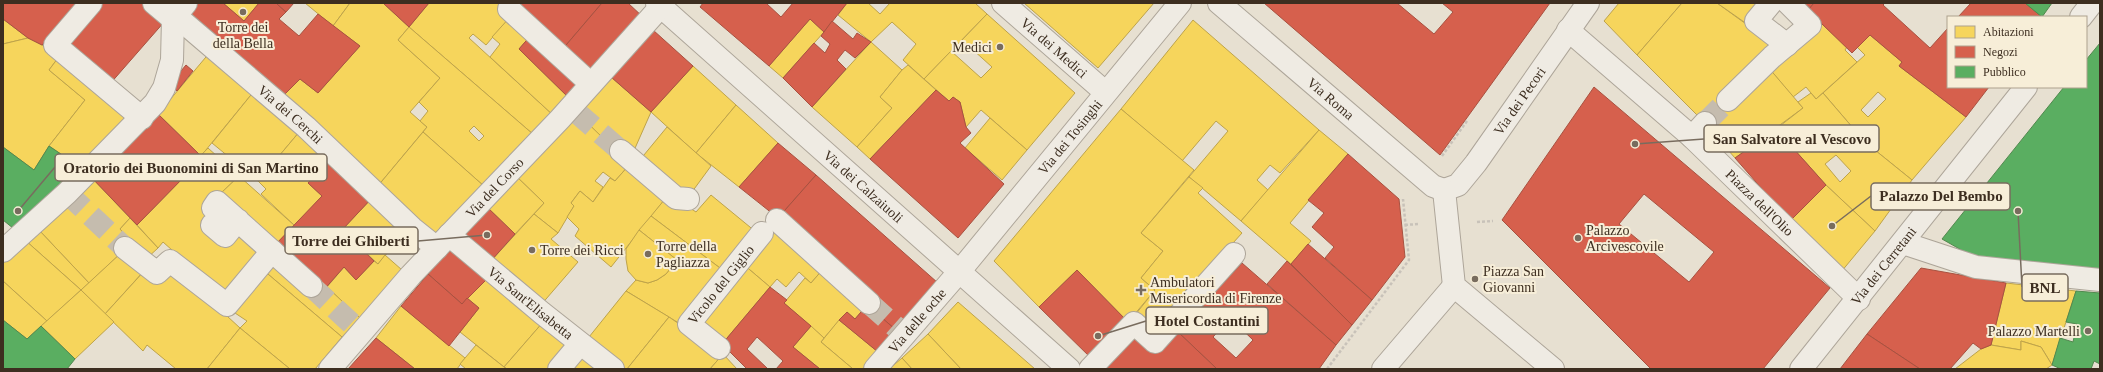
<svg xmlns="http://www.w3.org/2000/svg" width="2103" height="372" viewBox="0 0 2103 372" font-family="'Times New Roman',serif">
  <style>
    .homes { fill: #f6d55c; stroke: #bea34a; fill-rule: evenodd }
    .shops { fill: #d6604d; stroke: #a85140; fill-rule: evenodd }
    .public { fill: #5aae61; stroke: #51884e }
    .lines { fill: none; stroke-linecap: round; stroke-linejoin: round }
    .minor-tunnel { stroke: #c5bcae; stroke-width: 22; stroke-dasharray: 22 11; stroke-linecap: butt }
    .minor-casing { stroke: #ada599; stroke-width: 24 }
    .path { stroke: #c8c2b9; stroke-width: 2.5; stroke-dasharray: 3 2; stroke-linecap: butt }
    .minor { stroke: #efebe3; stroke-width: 22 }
    .poi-dot { fill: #786c5e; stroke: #f7eed8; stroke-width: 1.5 }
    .labels { text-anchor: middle; stroke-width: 4; stroke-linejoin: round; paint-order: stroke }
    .poi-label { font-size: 14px; fill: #3d2e20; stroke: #f7eed8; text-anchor: start }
    .street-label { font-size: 14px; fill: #3d2e20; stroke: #f7eed8 }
    .leader { fill: none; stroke: #786c5e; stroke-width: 1.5 }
    .callout-dot { fill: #786c5e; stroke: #f7eed8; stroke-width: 1.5 }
    .callout { fill: #f7eed8; stroke: #786c5e; stroke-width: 1.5 }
    .callout-label { font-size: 15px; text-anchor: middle; font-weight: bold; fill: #3d2e20 }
  </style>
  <rect width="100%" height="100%" fill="#e7e0d1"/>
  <!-- homes -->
  <g class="homes">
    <path d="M223 3H259L244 21Z"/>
    <path d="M305 3H350L333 26Z"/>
    <path d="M350 3H383L409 27 398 40 440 78 410 112 427 127 377 187 282 97 300 79 318 93 360 46 333 26Z"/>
    <path d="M429 3H506L511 16 486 45 473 34 469 38 553 115 534 135 409 27Z"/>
    <path d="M847 3H868L880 14 890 3H975L987 14 924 79 903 60 916 44 892 22 871 42 838 15Z"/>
    <path d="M1024 3H1154L1098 68Z"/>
    <path d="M1619 3H1682L1637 55 1604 21Z"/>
    <path d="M1682 3H1717L1775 45 1759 64 1702 120 1637 55Z"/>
    <path d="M1717 3H1764L1747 24Z"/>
    <path d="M987 14 1075 93 1027 150 981 110 966 127 960 102 953 97 949 101 924 79 951 51 981 78 992 67 962 40Z"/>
    <path d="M511 16 532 34 519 49 569 98 553 115 490 57 500 44 492 37Z"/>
    <path d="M3 19 28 38 3 44Z"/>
    <path d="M810 19 824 32 783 78 769 66Z"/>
    <path d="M1193 20 1319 130 1280 173 1270 165 1257 180 1268 190 1241 221 1189 177 1228 131 1216 121 1182 161 1121 109Z"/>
    <path d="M1822 24 1847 47 1845 50 1857 62 1816 99 1806 87 1793 97 1768 67 1789 52Z"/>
    <path d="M409 27 534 135 485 187 423 132 427 127 420 121 428 111 419 102 440 78 398 40ZM474 126 484 136 479 141 469 131Z"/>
    <path d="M1870 35 1902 62 1899 66 1966 117 1912 180 1865 142 1823 93 1865 55 1857 47ZM1878 92 1886 99 1868 117 1861 110Z"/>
    <path d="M28 38 42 45 58 58 49 70 85 100 49 146 34 170 3 147V44Z"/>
    <path d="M871 42 902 70 880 97 892 108 857 147 812 107Z"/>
    <path d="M211 51 255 90 201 156 158 114Z"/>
    <path d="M58 58 134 118 83 169 49 146 85 100 49 70Z"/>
    <path d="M908 65 936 90 870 159 857 147 892 108 880 97 902 70Z"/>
    <path d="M693 66 736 105 696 153 651 112Z"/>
    <path d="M1768 67 1803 108 1735 158 1702 120 1725 97Z"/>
    <path d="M611 77 651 112 632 155 619 154 576 112Z"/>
    <path d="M255 90 300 131 258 181 212 143Z"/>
    <path d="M1811 93 1816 99 1823 93 1865 142 1912 180 1875 231 1826 185 1776 129 1803 108 1798 102ZM1836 155 1851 171 1840 182 1825 164Z"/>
    <path d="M736 105 778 143 739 187 696 153Z"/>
    <path d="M1121 109 1194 170 1141 233 1163 251 1141 278 1155 290 1128 322 1077 270 1039 307 994 261Z"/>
    <path d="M576 112 630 164 615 181 603 172 595 181 603 187 593 202 580 191 571 203 574 206 558 233 534 214 544 203 516 176Z"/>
    <path d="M990 118 1027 150 1002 180 965 148Z"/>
    <path d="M667 127 711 166 689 196 639 161Z"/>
    <path d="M1319 130 1348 154 1290 223 1311 241 1291 264 1241 221Z"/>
    <path d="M300 131 330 159 308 183 322 196 295 226 261 194 266 189 258 181Z"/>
    <path d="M423 132 485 187 436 240 377 187Z"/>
    <path d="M208 148 239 176 219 195 267 252 227 299 163 242 158 248 137 225 184 177 183 174Z"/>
    <path d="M630 164 665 199 611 267 575 236 579 229 567 217 574 206 571 203 580 191 593 202 610 178 615 181Z"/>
    <path d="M239 176 295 226 274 246 219 195Z"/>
    <path d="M516 176 544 203 515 234 487 207Z"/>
    <path d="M91 177 130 218 120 229 131 240 121 253 89 283 38 229Z"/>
    <path d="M1189 177 1203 188 1198 193 1242 233 1153 332 1135 315 1155 290 1141 278 1163 251 1141 233Z"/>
    <path d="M1826 185 1875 231 1841 272 1790 221Z"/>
    <path d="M711 195 756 232 724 271 651 216 665 199 684 204 696 212Z"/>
    <path d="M372 198 406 231 378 264 342 230Z"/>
    <path d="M534 214 558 233 551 239 578 262 540 306 490 262Z"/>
    <path d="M651 216 724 271 682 325 626 291 636 280 648 283 657 280 666 274 677 260 639 230Z"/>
    <path d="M130 218 158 248 146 259 120 229Z"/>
    <path d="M777 226 824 268 811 283 799 272 786 287 777 279 770 287 743 264Z"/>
    <path d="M38 229 89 283 81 290 25 240Z"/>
    <path d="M639 230 677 260 666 274 657 280 648 283 636 280 628 271 626 259V249Z"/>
    <path d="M25 240 81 290 47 321 3 281V259Z"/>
    <path d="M121 253 143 272 105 314 81 290Z"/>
    <path d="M385 255 402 270 360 318 327 287 344 267 356 280 374 261 378 264Z"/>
    <path d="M273 256 314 283 322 292 327 287 360 318 342 337 262 269Z"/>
    <path d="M743 264 770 287 722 344 695 321Z"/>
    <path d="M175 268 240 328 207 369H176L147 345 143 351 105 314 146 269 160 284Z"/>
    <path d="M824 268 867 305 855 319 847 312 824 338 784 303 805 278 811 283Z"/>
    <path d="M262 269 342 337 315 369H290L240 328 247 321 229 309Z"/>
    <path d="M490 276 544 321 504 367 460 332 479 308 467 298Z"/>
    <path d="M3 281 47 321 27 339 3 320Z"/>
    <path d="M2006 283 2076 291 2052 365 2041 347 2021 341V350L1991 345Z"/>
    <path d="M81 290 114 322 75 359 41 326Z"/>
    <path d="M626 291 669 317 627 369H622L585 342Z"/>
    <path d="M958 302 1035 369H961L928 334Z"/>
    <path d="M401 306 465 358 457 369H415L376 338Z"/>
    <path d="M669 317 723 354 710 369H627Z"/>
    <path d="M839 320 878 352 864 369H853L821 342Z"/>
    <path d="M544 321 574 345 552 369H507L504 367Z"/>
    <path d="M811 326 824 338 821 342 853 369H820L793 347Z"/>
    <path d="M240 328 290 369H207Z"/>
    <path d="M928 334 961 369H912L902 358Z"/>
    <path d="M2021 341 2041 347 2052 365 2046 369H1955L1981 349 1991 345 2021 350Z"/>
    <path d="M476 345 504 367 507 369H466L460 364Z"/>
    <path d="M583 349 607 369H565Z"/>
    <path d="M723 354 737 369H710Z"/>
    <path d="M902 358 912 369H889Z"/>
  </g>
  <!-- shops -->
  <g class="shops">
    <path d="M3 3H81L42 45 28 38 3 19Z"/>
    <path d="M102 3H145L165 21 109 85 63 45Z"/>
    <path d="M198 3H223L244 21 259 3H276L286 12 279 19 299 36 318 14 360 46 318 93 300 79 282 97 185 19Z"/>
    <path d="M276 3H294L286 12Z"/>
    <path d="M383 3H429L409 27Z"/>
    <path d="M506 3H602L561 51Z"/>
    <path d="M602 3H628L644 18 589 76 561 51Z"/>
    <path d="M703 3H766L781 17 793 3H847L824 32 810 19 769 66 700 7Z"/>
    <path d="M1264 3H1397L1434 34 1453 12 1442 3H1550L1440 155Z"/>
    <path d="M1802 3H1814L1809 9Z"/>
    <path d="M1814 3H1885L1883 5 1930 48 1948 28V87H1989L1966 117 1899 66 1902 62 1870 35 1852 53 1822 24 1809 9Z"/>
    <path d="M1971 3H2025L2042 17H1958Z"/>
    <path d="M832 21 853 39 857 33 871 42 855 58 845 50 837 60 846 69 812 107 783 78 814 43 825 53 830 44 821 36Z"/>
    <path d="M653 30 693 66 651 112 611 77Z"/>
    <path d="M532 34 584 81 569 98 519 49Z"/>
    <path d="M186 65 193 71 177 91 170 84Z"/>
    <path d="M1594 87 1830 288 1763 369H1651L1502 220ZM1644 194 1714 252 1689 282 1619 224Z"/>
    <path d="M936 90 949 101 953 97 960 102 966 127 971 133 960 143 1004 184 958 238 870 159Z"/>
    <path d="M158 114 201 156 183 174 184 177 137 225 91 177Z"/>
    <path d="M1776 129 1826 185 1790 221 1735 158Z"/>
    <path d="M778 143 816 175 778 218 739 187Z"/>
    <path d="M1348 154 1399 199 1405 257 1372 300 1325 258 1334 247 1312 227 1324 213 1308 200Z"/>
    <path d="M330 159 372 198 342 230 374 261 356 280 344 267 322 292 274 246 322 196 308 183Z"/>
    <path d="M816 175 938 283 896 330 867 305 778 218Z"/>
    <path d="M487 207 515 234 490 262 460 236Z"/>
    <path d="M454 244 490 276 462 304 428 274Z"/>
    <path d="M1308 244 1372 300 1352 325 1291 264Z"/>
    <path d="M1287 261 1352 325 1336 345 1267 284Z"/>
    <path d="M1242 263 1336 345 1319 369H1217L1178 332ZM1230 318 1253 340 1236 358 1213 337Z"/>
    <path d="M1921 268 2006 283 1991 345 1981 349 1973 343 1950 369H1920L1867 334Z"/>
    <path d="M1077 270 1128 322 1093 360 1039 307Z"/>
    <path d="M428 274 462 304 467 298 479 308 449 346 401 306Z"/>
    <path d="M770 287 787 300 784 303 811 326 793 347 820 369H776L783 361 757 337 747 349 768 369H747L722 344Z"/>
    <path d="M867 305 896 330 878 352 839 320 847 312 855 319Z"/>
    <path d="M1135 331 1178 332 1217 369H1103Z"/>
    <path d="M1867 334 1920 369H1840Z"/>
    <path d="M376 338 415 369H348Z"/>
  </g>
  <!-- public -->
  <g class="public">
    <path d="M2025 3H2052L2042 17Z"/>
    <path d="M2100 43V274L1979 260 1942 239 2064 87H2086V60Z"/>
    <path d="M49 146 83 169 19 233 3 220V147L34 170Z"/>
    <path d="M2076 291 2100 293V364L2094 361 2091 369H2061L2052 365 2060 338 2073 342 2077 324 2066 322Z"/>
    <path d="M3 320 27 339 41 326 75 359 67 369H3Z"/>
  </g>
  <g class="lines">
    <!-- minor-tunnel -->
    <g class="minor-tunnel">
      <path d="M576 112 621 151"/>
      <path d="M1705 123 1728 100"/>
      <path d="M67 193 125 248"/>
      <path d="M311 286 353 325"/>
      <path d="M869 303 897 328"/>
    </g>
    <!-- minor casing -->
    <g class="minor-casing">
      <g id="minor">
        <path d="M91 3 55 45 142 118"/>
        <path id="s1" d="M154 3 173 19 183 22 306 127 412 228 437 248"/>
        <path id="s2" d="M657 3 1069 369"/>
        <path id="s3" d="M1003 3 1105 92"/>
        <path id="s4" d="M1219 3 1433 186 1444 190"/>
        <path d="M1771 3 1756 21 1787 45"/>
        <path d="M509 9 591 84"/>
        <path d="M2081 17 2092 3"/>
        <path id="s5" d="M1568 30 1692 137 1859 299"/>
        <path d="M1728 100 1772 57 1810 25 1788 3"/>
        <path d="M1692 137 1705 123"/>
        <path d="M621 151 676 198 688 199"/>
        <path id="s6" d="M1444 190 1458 185 1476 163 1588 3"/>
        <path d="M1444 190 1454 286 1553 369"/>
        <path d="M238 220 225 236 212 225 221 216 213 208 217 202 311 286"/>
        <path d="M777 220 869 303"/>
        <path id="s7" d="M449 235 542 313 613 369"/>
        <path d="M1903 243 1976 267 2100 280"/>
        <path d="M125 248 157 273 170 261 227 305 272 251"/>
        <path d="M3 251 67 193 155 103 164 88 172 60 173 19 186 3"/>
        <path id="s8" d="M719 348 689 324 762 233"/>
        <path id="s9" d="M330 369 411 275 560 119 664 3"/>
        <path d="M559 369 580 344"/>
        <path id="s10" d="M875 369 959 272 1180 3"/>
        <path d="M1090 369 1134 323 1155 342 1234 254"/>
        <path d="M1383 369 1454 286"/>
        <path id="s11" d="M1801 369 2026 87"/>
      </g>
    </g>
    <!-- path -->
    <g class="path">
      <path d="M1442 156 1467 121"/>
      <path d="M1477 222 1493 221"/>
      <path d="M1405 225 1418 224"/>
      <path d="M1327 369 1409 260 1403 199"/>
    </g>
    <!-- minor -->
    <use href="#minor" class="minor"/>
  </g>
  <!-- markers -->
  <g class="poi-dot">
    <circle cx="243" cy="12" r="4"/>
    <circle cx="1000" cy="47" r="4"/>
    <circle cx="1578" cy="238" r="4"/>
    <circle cx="532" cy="250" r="4"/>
    <circle cx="648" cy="254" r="4"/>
    <circle cx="1475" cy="279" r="4"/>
    <path d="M1139 284h4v4h4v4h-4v4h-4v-4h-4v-4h4z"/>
    <circle cx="2088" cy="331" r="4"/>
  </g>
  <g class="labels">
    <!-- poi labels -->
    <g class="poi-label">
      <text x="243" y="32" text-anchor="middle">Torre dei<tspan x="243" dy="16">della Bella</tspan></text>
      <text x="992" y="52" text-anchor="end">Medici</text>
      <text x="1586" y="235">Palazzo<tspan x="1586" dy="16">Arcivescovile</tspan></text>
      <text x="656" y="251">Torre della<tspan x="656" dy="16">Pagliazza</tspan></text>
      <text x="540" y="255">Torre dei Ricci</text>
      <text x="1483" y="276">Piazza San<tspan x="1483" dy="16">Giovanni</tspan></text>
      <text x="1150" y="287">Ambulatori<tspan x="1150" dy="16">Misericordia di Firenze</tspan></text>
      <text x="2080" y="336" text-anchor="end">Palazzo Martelli</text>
    </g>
    <!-- street labels -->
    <g class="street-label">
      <text dy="5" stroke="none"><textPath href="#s3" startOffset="68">Via dei Medici</textPath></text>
      <text dy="5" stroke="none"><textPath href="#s4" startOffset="147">Via Roma</textPath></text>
      <text dy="5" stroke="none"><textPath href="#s6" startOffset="119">Via dei Pecori</textPath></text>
      <text dy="5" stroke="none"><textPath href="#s1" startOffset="177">Via dei Cerchi</textPath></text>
      <text dy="5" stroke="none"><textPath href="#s10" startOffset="303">Via dei Tosinghi</textPath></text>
      <text dy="5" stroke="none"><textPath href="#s2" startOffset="276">Via dei Calzaiuoli</textPath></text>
      <text dy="5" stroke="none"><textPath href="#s9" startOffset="245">Via del Corso</textPath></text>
      <text dy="5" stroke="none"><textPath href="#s5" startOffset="258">Piazza dell'Olio</textPath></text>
      <text dy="5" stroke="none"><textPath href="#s11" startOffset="132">Via dei Cerretani</textPath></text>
      <text dy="5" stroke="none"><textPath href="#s8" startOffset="89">Vicolo del Giglio</textPath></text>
      <text dy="5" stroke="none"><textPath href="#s7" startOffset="106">Via Sant'Elisabetta</textPath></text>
      <text dy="5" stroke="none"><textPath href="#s10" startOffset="64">Via delle oche</textPath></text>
    </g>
  </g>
  <!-- callouts -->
  <path class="leader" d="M1635 144L1704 139M18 211L55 167M1832 226L1871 196M487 235L418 241M2018 211L2022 287M1098 336L1146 321"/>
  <g class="callout-dot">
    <circle cx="1635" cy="144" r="4"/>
    <circle cx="18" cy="211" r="4"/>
    <circle cx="1832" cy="226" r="4"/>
    <circle cx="487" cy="235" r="4"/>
    <circle cx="2018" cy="211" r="4"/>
    <circle cx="1098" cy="336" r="4"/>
  </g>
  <g class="callout">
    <rect x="1704" y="125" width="175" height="27" rx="4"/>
    <rect x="55" y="154" width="272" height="27" rx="4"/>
    <rect x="1871" y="183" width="139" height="27" rx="4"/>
    <rect x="285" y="227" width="133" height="27" rx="4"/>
    <rect x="2022" y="274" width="46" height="27" rx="4"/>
    <rect x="1146" y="307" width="122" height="27" rx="4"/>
  </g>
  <g class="callout-label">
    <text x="1792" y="144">San Salvatore al Vescovo</text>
    <text x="191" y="173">Oratorio dei Buonomini di San Martino</text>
    <text x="1941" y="201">Palazzo Del Bembo</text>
    <text x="351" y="246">Torre dei Ghiberti</text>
    <text x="2045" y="293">BNL</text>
    <text x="1207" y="326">Hotel Costantini</text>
  </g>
  <!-- border -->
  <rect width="2103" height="372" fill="none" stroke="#3d2e20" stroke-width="8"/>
  <!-- legend -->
  <rect x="1947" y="16" width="140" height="72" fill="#f7eed8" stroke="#ada18e"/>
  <rect x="1955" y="26" width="20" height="12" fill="#f6d55c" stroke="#ada18e"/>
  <text x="1983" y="36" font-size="12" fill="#3d2e20">Abitazioni</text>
  <rect x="1955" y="46" width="20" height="12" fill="#d6604d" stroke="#ada18e"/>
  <text x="1983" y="56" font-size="12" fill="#3d2e20">Negozi</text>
  <rect x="1955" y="66" width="20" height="12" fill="#5aae61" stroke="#ada18e"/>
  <text x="1983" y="76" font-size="12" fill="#3d2e20">Pubblico</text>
</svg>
